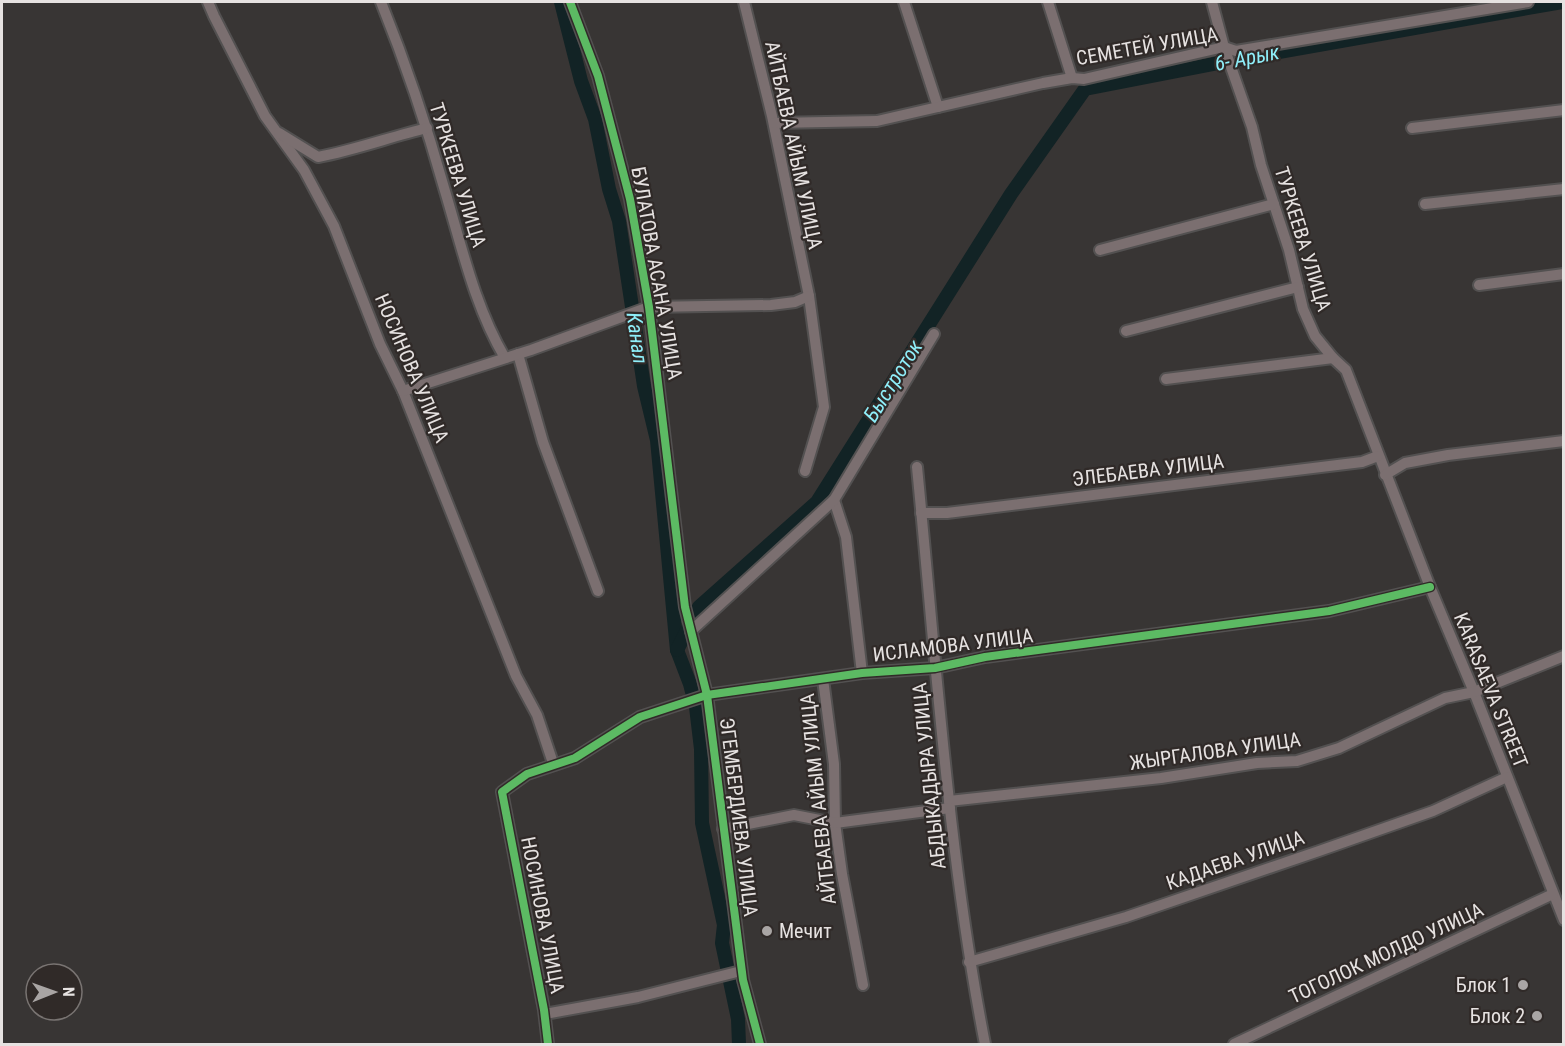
<svg xmlns="http://www.w3.org/2000/svg" width="1565" height="1046" viewBox="0 0 1565 1046" font-family="'Roboto Condensed',sans-serif">
  <style>
    .lines { fill: none; stroke-linecap: round; stroke-linejoin: round }
    .river { stroke: #122325; stroke-width: 14 }
    .minor-casing { stroke: #535151; stroke-width: 14 }
    .minor { stroke: #7b6f70; stroke-width: 10 }
    .cycleway-casing { stroke: #302a28; stroke-width: 11 }
    .cycleway { stroke: #5cba63; stroke-width: 8 }
    .poi-dot { fill: #a9a5a4; stroke: #302a28; stroke-width: 2 }
    .labels { text-anchor: middle; stroke-width: 4.5; stroke-linejoin: round; paint-order: stroke }
    .street-label { font-size: 20px; fill: #e6e2e1; stroke: #302a28 }
    .poi-label { font-size: 20px; fill: #e6e2e1; stroke: #302a28; text-anchor: end }
    .water-label { font-size: 21px; font-style: italic; fill: #8feffa; stroke: #302a28 }
  </style>
  <rect width="100%" height="100%" fill="#383534"/>
  <g class="lines">
    <!-- river -->
    <g class="river">
      <path d="M561 2 581 81 595 119 609 189 619 221 644 386 657 440 677 650 690 684 696 707 701 749 702 823 724 925 722 943 738 1019 739 1044"/>
      <path d="M677 650 699 607 817 502 1011 194 1085 89 1229 61 1562 2"/>
    </g>
    <!-- minor casing -->
    <g class="minor-casing">
      <g id="minor">
        <path d="M208 2 214 16 265 116 304 170 334 226 380 344 403 391 516 676 537 715 553 763"/>
        <path d="M381 2C406 64 427 127 445 191 462 248 475 307 505 358"/>
        <path d="M570 2 598 76 630 199 649 307 685 607 707 695 743 980 760 1044"/>
        <path d="M744 2 772 116 809 296 824 407 805 471"/>
        <path d="M904 2 938 107"/>
        <path d="M1048 2 1072 78"/>
        <path d="M1212 2 1224 47 1252 127 1261 165 1289 250 1303 309 1315 336 1333 358 1346 370 1430 587 1474 692 1564 920"/>
        <path d="M774 123 877 121 1043 83 1072 78 1084 79 1224 47 1236 51 1528 2"/>
        <path d="M1412 128 1564 110"/>
        <path d="M279 133 318 157C355 150 390 137 427 128"/>
        <path d="M1425 204 1564 189"/>
        <path d="M1100 250 1274 204"/>
        <path d="M1479 285 1564 274"/>
        <path d="M1126 331 1298 287"/>
        <path d="M518 354 543 442 598 591"/>
        <path d="M1166 379 1333 358"/>
        <path d="M403 391 531 350 649 307 771 305 795 302 809 296"/>
        <path d="M917 467C936 660 948 854 985 1044"/>
        <path d="M1385 475 1405 463 1448 455 1564 441"/>
        <path d="M834 500 846 537 862 673"/>
        <path d="M921 513H947L1362 462 1378 456"/>
        <path d="M691 631 834 500 934 334"/>
        <path d="M823 679 834 764 835 823 842 874 863 985"/>
        <path d="M949 801 1161 778 1257 763 1297 761 1339 748 1445 698 1474 692 1564 656"/>
        <path d="M723 829 794 815 835 823 950 808"/>
        <path d="M969 962 1126 917 1319 851 1433 811 1507 777"/>
        <path d="M545 1014 638 997 741 971"/>
        <path d="M548 1044 544 1010 502 792 527 774 575 758 640 717 707 695 862 673 935 668 985 657 1329 611 1430 587"/>
        <path d="M1234 1044 1553 894"/>
      </g>
    </g>
    <!-- minor -->
    <use href="#minor" class="minor"/>
    <!-- cycleway casing -->
    <g class="cycleway-casing">
      <g id="cycleway">
        <path d="M570 2 598 76 630 199 649 307 685 607 707 695 743 980 760 1044"/>
        <path d="M548 1044 544 1010 502 792 527 774 575 758 640 717 707 695 862 673 935 668 985 657 1329 611 1430 587"/>
      </g>
    </g>
    <!-- cycleway -->
    <use href="#cycleway" class="cycleway"/>
  </g>
  <!-- markers -->
  <g class="poi-dot">
    <circle cx="767" cy="931" r="6"/>
    <circle cx="1523" cy="985" r="6"/>
    <circle cx="1537" cy="1016" r="6"/>
  </g>
  <g class="labels">
    <!-- street labels -->
    <g class="street-label">
      <text transform="translate(1147 46) rotate(-10)" y="7">СЕМЕТЕЙ УЛИЦА</text>
      <text transform="translate(794 145) rotate(78)" y="7">АЙТБАЕВА АЙЫМ УЛИЦА</text>
      <text transform="translate(458 175) rotate(73)" y="7">ТУРКЕЕВА УЛИЦА</text>
      <text transform="translate(1303 239) rotate(73)" y="7">ТУРКЕЕВА УЛИЦА</text>
      <text transform="translate(657 273) rotate(80)" y="7">БУЛАТОВА АСАНА УЛИЦА</text>
      <text transform="translate(412 368) rotate(67)" y="7">НОСИНОВА УЛИЦА</text>
      <text transform="translate(1148 470) rotate(-7)" y="7">ЭЛЕБАЕВА УЛИЦА</text>
      <text transform="translate(953 645) rotate(-7)" y="7">ИСЛАМОВА УЛИЦА</text>
      <text transform="translate(1491 690) rotate(68)" y="7">KARASAEVA STREET</text>
      <text transform="translate(1215 751) rotate(-8)" y="7">ЖЫРГАЛОВА УЛИЦА</text>
      <text transform="translate(929 776) rotate(-96)" y="7">АБДЫКАДЫРА УЛИЦА</text>
      <text transform="translate(818 799) rotate(-96)" y="7">АЙТБАЕВА АЙЫМ УЛИЦА</text>
      <text transform="translate(739 817) rotate(83)" y="7">ЭГЕМБЕРДИЕВА УЛИЦА</text>
      <text transform="translate(1235 860) rotate(-19)" y="7">КАДАЕВА УЛИЦА</text>
      <text transform="translate(543 915) rotate(79)" y="7">НОСИНОВА УЛИЦА</text>
      <text transform="translate(1386 953) rotate(-25)" y="7">ТОГОЛОК МОЛДО УЛИЦА</text>
    </g>
    <!-- poi labels -->
    <g class="poi-label">
      <text x="779" y="938" text-anchor="start">Мечит</text>
      <text x="1511" y="992">Блок 1</text>
      <text x="1525" y="1023">Блок 2</text>
    </g>
    <!-- water labels -->
    <g class="water-label">
      <text transform="translate(1247 58) rotate(-11)" y="7">6- Арык</text>
      <text transform="translate(637 338) rotate(82)" y="7">Канал</text>
      <text transform="translate(893 381) rotate(-58)" y="7">Быстроток</text>
    </g>
  </g>
  <!-- border -->
  <rect width="1565" height="1046" fill="none" stroke="#e6e2e1" stroke-width="6"/>
  <!-- north arrow -->
  <g transform="translate(54 992) rotate(89)"><circle r="28" fill="#302a28" stroke="#797472" stroke-width="1.5"/>
  <path d="M0-4.5L10 22L0 15L-10 22Z" fill="#a9a5a4"/>
  <text y="-9" font-size="16" font-weight="bold" text-anchor="middle" fill="#e6e2e1">N</text>
  </g>
</svg>
